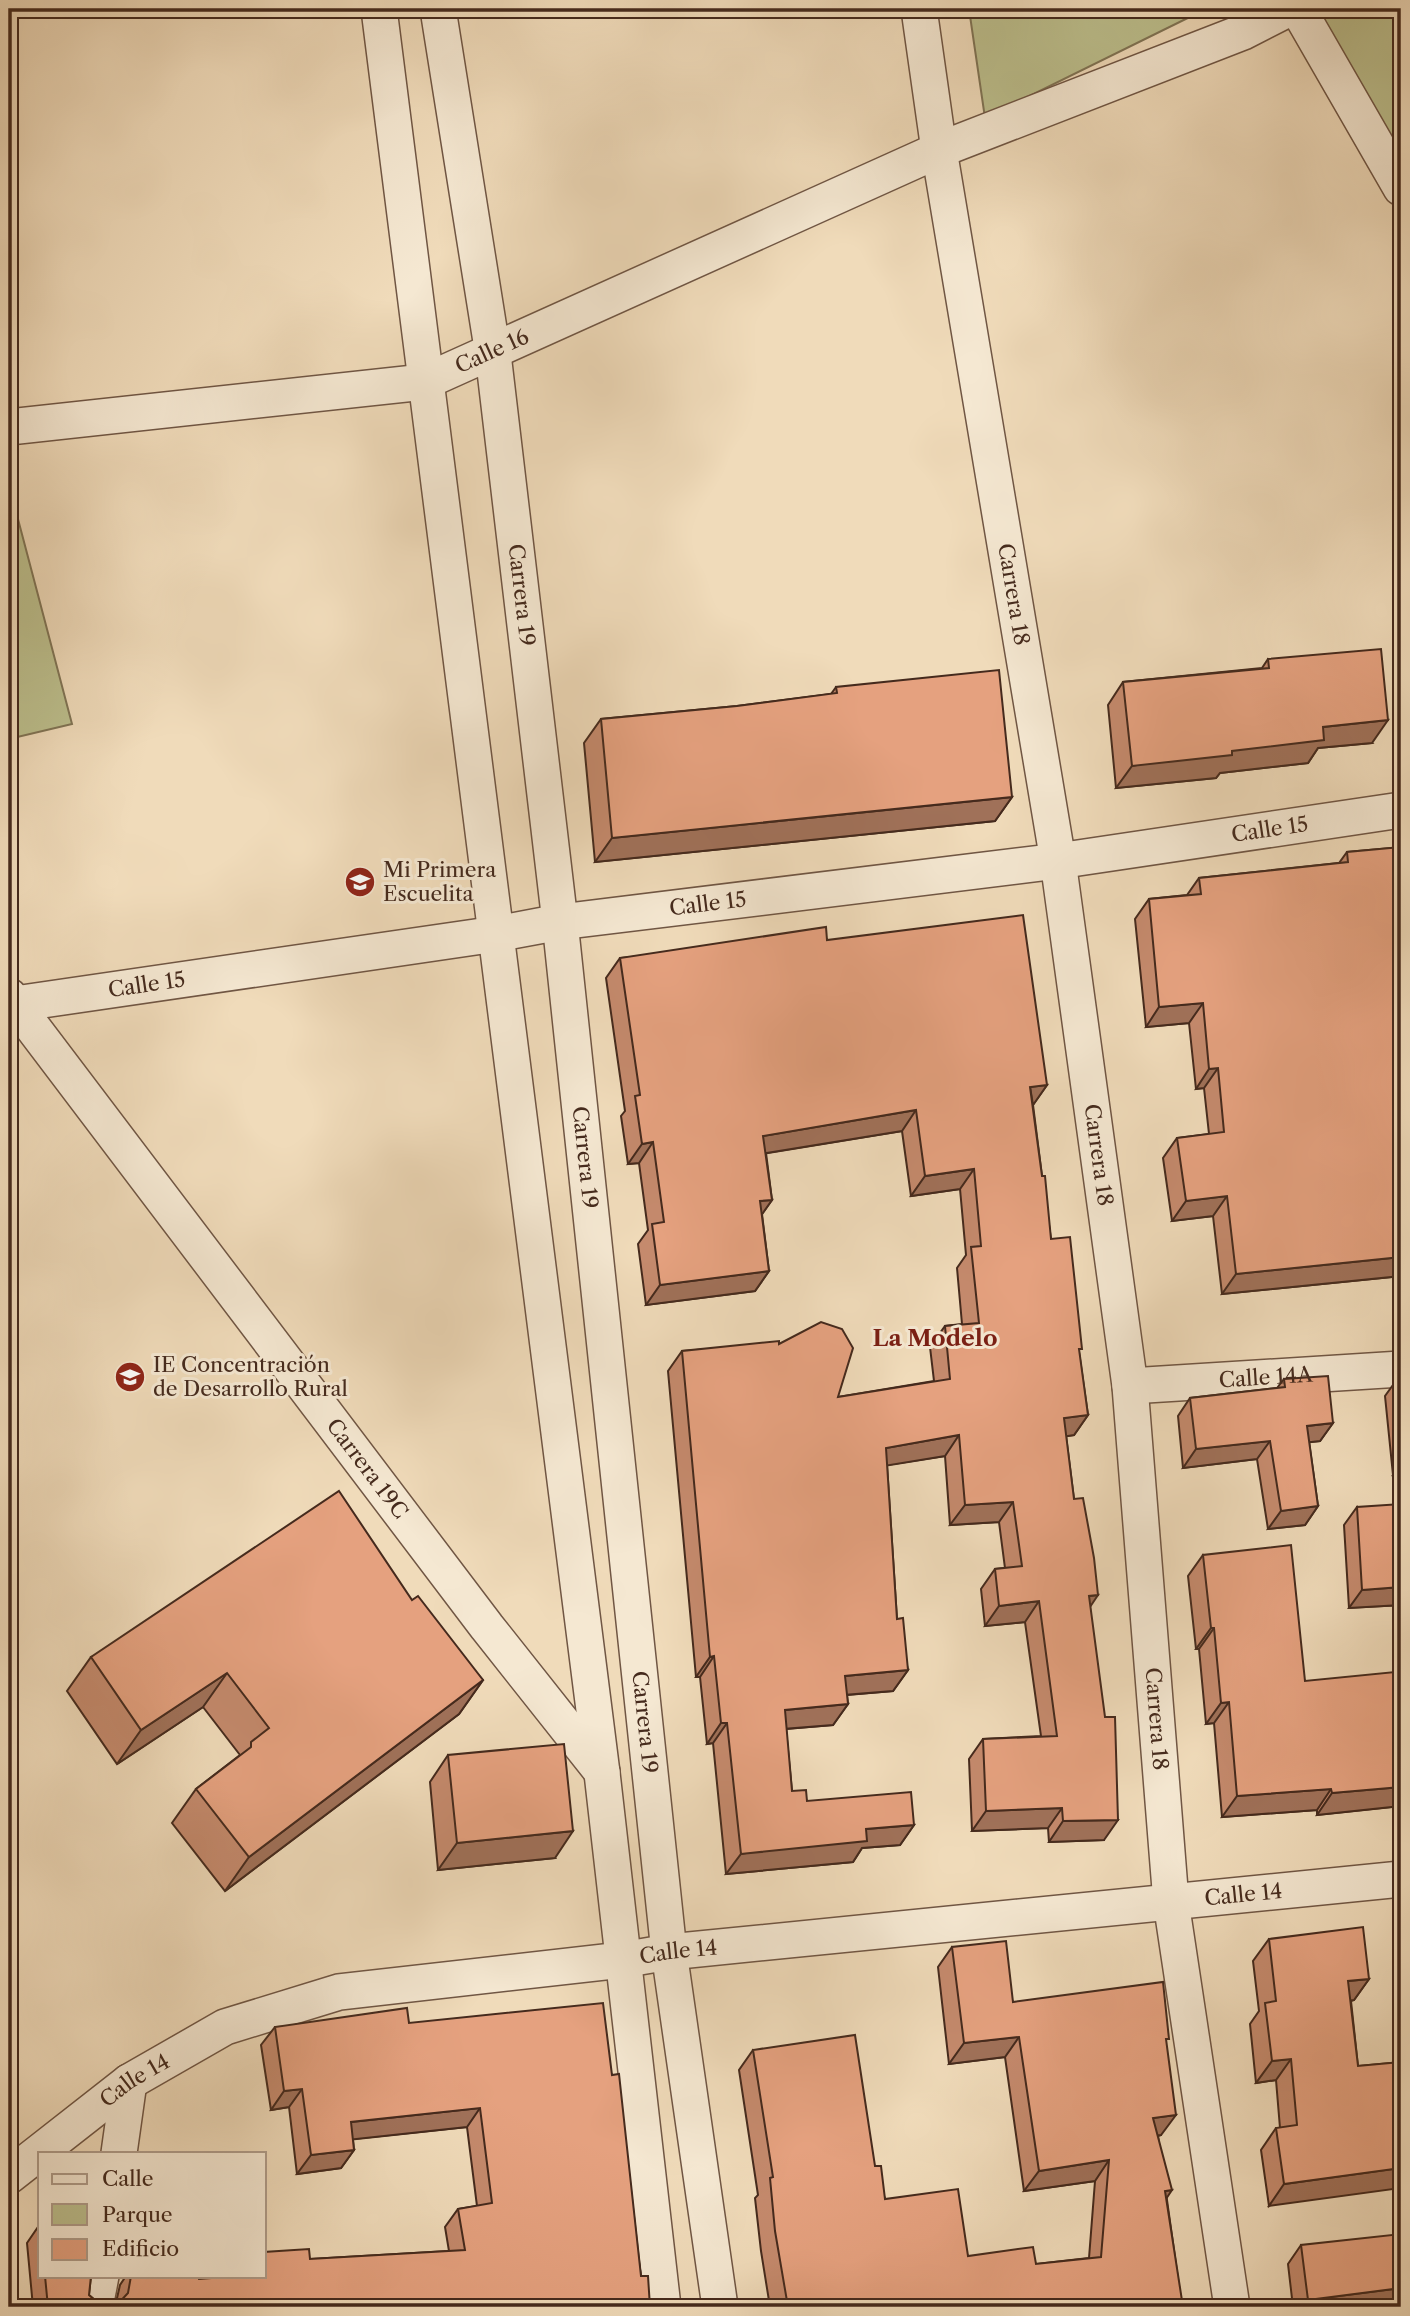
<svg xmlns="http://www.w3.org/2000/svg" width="1410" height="2316" viewBox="0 0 1410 2316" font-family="'Libre Caslon Text',serif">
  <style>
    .green { fill: #bcbf8d; stroke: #807455; stroke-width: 2 }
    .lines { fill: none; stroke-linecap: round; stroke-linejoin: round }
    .minor-casing { stroke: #705644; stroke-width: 38 }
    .minor { stroke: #f5e8d2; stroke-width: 35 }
    .wall { fill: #c58a6d; stroke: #452a1d; stroke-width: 2 }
    .shaded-wall { fill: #a07159; stroke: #452a1d; stroke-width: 2 }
    .building { fill: #e5a17f; stroke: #452a1d; stroke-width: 2 }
    .labels { text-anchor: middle; stroke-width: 6; stroke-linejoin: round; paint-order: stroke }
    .street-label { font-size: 21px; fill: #452a1d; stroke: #f5e8d2 }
    .poi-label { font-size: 21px; fill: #452a1d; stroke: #f5e8d2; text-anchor: start }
    .neighbourhood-label { font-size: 23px; font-weight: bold; fill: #7a1f14; stroke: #f5e8d2 }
  </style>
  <rect width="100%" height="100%" fill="#f0dbba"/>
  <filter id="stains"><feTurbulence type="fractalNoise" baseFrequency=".00286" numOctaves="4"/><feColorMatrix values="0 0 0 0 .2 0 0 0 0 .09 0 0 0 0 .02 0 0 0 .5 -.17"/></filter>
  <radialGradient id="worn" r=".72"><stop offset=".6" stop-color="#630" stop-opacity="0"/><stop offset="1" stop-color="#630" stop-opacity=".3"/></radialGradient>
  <!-- green -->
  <g class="green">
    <path d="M969 9H1206L985 118Z"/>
    <path d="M1284 9H1401V208Z"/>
    <path d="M9 485 72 724 9 739Z"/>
  </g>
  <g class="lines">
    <!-- minor casing -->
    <g class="minor-casing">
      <g id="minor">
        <path d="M379 9 602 1773 663 2307"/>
        <path id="s1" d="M438 9 493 354 560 922 669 1952 720 2307"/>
        <path id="s2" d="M919 9 939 150 1058 861 1130 1386 1171 1902 1232 2307"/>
        <path d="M1298 9 1401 188"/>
        <path id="s3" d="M9 427 424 382 939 150 1243 32 1288 9"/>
        <path id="s4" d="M9 996 487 1627 602 1772"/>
        <path id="s5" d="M15 1004 496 934 560 922 1058 861 1401 810"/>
        <path id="s6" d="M1130 1386 1401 1369"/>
        <path d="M119 2153 129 2082"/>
        <path id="s7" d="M9 2176 129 2082 225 2027 339 1992 622 1960 669 1952 1401 1879"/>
        <path d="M95 2307 101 2276"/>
      </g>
    </g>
    <!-- minor -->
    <use href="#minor" class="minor"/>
  </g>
  <!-- wall -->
  <g class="wall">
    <path d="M1268 659 1372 743 1318 748 1308 763 1220 773 1216 778 1116 788 1108 705 1123 682 1262 668Z"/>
    <path d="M836 687 1012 797 995 821 595 862 584 743 601 719 737 706 831 694Z"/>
    <path d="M1401 847V1276L1222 1294 1213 1216 1172 1221 1163 1158 1177 1138 1209 1134 1204 1088 1196 1089 1189 1023 1146 1027 1135 919 1149 899 1187 895 1199 878 1339 863 1347 852Z"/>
    <path d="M827 940 1047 1085 1033 1105 1042 1176 1051 1239 1079 1352 1088 1415 1074 1435 1066 1436 1074 1499 1090 1607 1104 1840 1049 1842 1048 1828 972 1831 969 1759 983 1739 1041 1736 1025 1622 985 1626 981 1589 995 1569 1005 1568 999 1522 950 1525 945 1456 887 1465 897 1619 908 1670 893 1691 847 1695 848 1704 833 1725 786 1729 792 1791 807 1801 914 1825 900 1845 862 1848 853 1862 726 1874 713 1743 707 1744 700 1677H696L668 1371 682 1351 779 1344 838 1397 934 1381 930 1347 945 1326 962 1324 957 1268 966 1255 960 1189 911 1196 902 1131 766 1153 772 1200 762 1214 769 1271 755 1291 646 1305 638 1244 648 1230 639 1163 628 1164 621 1116 625 1111 606 978 620 958Z"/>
    <path d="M1401 1377V1474L1393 1475 1385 1396 1398 1378Z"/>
    <path d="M1284 1379 1333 1423 1320 1441 1309 1442 1318 1506 1305 1525 1268 1529 1257 1459 1183 1468 1178 1416 1190 1398 1277 1388Z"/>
    <path d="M1357 1507 1401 1605 1349 1608 1344 1525Z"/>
    <path d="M1203 1555 1305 1681 1401 1806 1317 1815V1810L1222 1817 1214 1723 1206 1724 1199 1649H1196L1188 1576Z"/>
    <path d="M412 1600 483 1680 459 1714 225 1891 172 1823 196 1789 240 1755 203 1707 117 1764 67 1691 91 1657Z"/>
    <path d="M448 1755 555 1858 438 1870 430 1782Z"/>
    <path d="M1269 1939 1369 1979 1354 2000 1351 2001 1358 2066 1401 2062 1269 2206 1261 2150 1276 2128H1280L1276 2080 1256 2083 1250 2024 1259 2011 1253 1961Z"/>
    <path d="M952 1947 1013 2002 1166 2043 1161 2135 1158 2136 1182 2307H770L761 2251 755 2198 758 2195 739 2070 753 2050 875 2166 885 2199 968 2256 1036 2264 1089 2258 1095 2181 1024 2191 1005 2057 949 2064 938 1967Z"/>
    <path d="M409 2023 612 2075 641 2276 115 2307 120 2285 126 2276H198L199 2279 264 2276 310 2259 449 2251 445 2227 458 2209 477 2206 467 2127 353 2139 354 2150 341 2168 297 2174 289 2107 271 2110 261 2045 275 2027Z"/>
    <path d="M40 2224V2276H91L89 2295 103 2307H33L27 2243Z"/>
    <path d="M1301 2245 1401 2304 1380 2307H1293L1288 2264Z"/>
  </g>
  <!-- shaded-wall -->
  <g class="shaded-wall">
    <path d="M1388 720 1372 743 1318 748 1308 763 1220 773 1216 778 1116 788 1132 766 1323 727Z"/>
    <path d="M1012 797 995 821 595 862 612 838Z"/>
    <path d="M1203 1003 1189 1023 1146 1027 1159 1007Z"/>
    <path d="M1218 1068 1204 1088 1196 1089 1209 1069Z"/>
    <path d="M1047 1085 1033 1105 1030 1087Z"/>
    <path d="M916 1110 902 1131 749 1156 763 1136Z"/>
    <path d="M653 1142 639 1163 628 1164 642 1144Z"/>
    <path d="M974 1169 960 1189 911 1196 925 1176Z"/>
    <path d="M1227 1196 1213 1216 1172 1221 1186 1201Z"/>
    <path d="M772 1200 758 1220 760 1201Z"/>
    <path d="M1401 1257V1276L1222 1294 1236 1274Z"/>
    <path d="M769 1271 755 1291 646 1305 660 1285Z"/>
    <path d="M1088 1415 1074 1435 1050 1439 1064 1418Z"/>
    <path d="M1333 1423 1320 1441 1294 1444 1307 1426Z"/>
    <path d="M959 1435 945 1456 872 1468 886 1448Z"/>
    <path d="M1270 1441 1257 1459 1183 1468 1196 1449Z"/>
    <path d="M1401 1462V1474L1393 1475Z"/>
    <path d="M1013 1502 999 1522 950 1525 965 1505Z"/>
    <path d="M1318 1506 1305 1525 1268 1529 1281 1511Z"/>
    <path d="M1401 1587V1605L1349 1608 1362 1590Z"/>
    <path d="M1098 1595 1084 1616 1089 1596Z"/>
    <path d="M1039 1601 1025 1622 985 1626 999 1606Z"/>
    <path d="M1211 1628H1214L1199 1649H1196Z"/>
    <path d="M714 1656 700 1677H696L710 1657Z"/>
    <path d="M908 1670 893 1691 831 1696 845 1676Z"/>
    <path d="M227 1673 203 1707 117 1764 141 1730Z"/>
    <path d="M483 1680 459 1714 225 1891 249 1857Z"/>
    <path d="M1229 1702 1214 1723 1206 1724 1221 1703Z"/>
    <path d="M848 1704 833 1725 770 1730 785 1710Z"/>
    <path d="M721 1723H727L713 1743 707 1744Z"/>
    <path d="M1401 1787V1806L1317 1815 1332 1793Z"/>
    <path d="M1331 1789 1317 1810 1222 1817 1237 1796Z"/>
    <path d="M1062 1808 1048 1828 972 1831 986 1811Z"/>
    <path d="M1118 1820 1104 1840 1049 1842 1063 1821Z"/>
    <path d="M914 1825 900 1845 862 1848 853 1862 726 1874 741 1854 866 1829Z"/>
    <path d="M573 1831 555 1858 438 1870 457 1843Z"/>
    <path d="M1369 1979 1354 2000 1333 2003 1348 1981Z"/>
    <path d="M1019 2037 1005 2057 949 2064 964 2043Z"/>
    <path d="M1291 2059 1276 2080 1256 2083 1272 2061Z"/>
    <path d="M302 2089 289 2107 271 2110 284 2091Z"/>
    <path d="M480 2108 467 2127 338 2141 351 2122Z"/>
    <path d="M1176 2115 1161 2135 1138 2138 1153 2118Z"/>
    <path d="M354 2150 341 2168 297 2174 311 2155Z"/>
    <path d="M1109 2160 1095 2181 1024 2191 1039 2171Z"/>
    <path d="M1401 2168V2188L1269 2206 1284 2184Z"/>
    <path d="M1172 2190 1158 2211 1165 2191Z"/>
    <path d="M1401 2288V2304L1380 2307H1302L1308 2300Z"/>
  </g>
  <!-- building -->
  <g class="building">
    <path d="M1381 649 1388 720 1323 727 1324 740 1232 751V755L1132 766 1123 682 1269 668 1268 659Z"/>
    <path d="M999 670 1012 797 612 838 601 719 737 706 837 693 836 687Z"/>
    <path d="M1401 847V1257L1236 1274 1227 1196 1186 1201 1177 1138 1224 1132 1218 1068 1209 1069 1203 1003 1159 1007 1149 899 1201 894 1199 878 1348 862 1347 852Z"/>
    <path d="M1023 915 1047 1085 1030 1087 1042 1176H1045L1051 1239 1070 1237 1082 1349H1079L1088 1415 1064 1418 1074 1499 1083 1498 1094 1558 1098 1595 1089 1596 1105 1717H1115L1118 1820 1063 1821 1062 1808 986 1811 983 1739 1057 1736 1039 1601 999 1606 995 1569 1022 1566 1013 1502 965 1505 959 1435 886 1448 897 1619 903 1618 908 1670 845 1676 848 1704 785 1710 792 1791 806 1790 807 1801 911 1792 914 1825 866 1829 867 1841 741 1854 727 1723H721L714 1656 710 1657 682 1351 779 1341V1344L821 1322 842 1329 853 1348 838 1397 950 1379 945 1326 979 1323 971 1247 981 1246 974 1169 925 1176 916 1110 763 1136 772 1200 760 1201 769 1271 660 1285 652 1224 664 1222 653 1142 642 1144 635 1096 640 1095 620 958 826 927 827 940Z"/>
    <path d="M1328 1376 1333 1423 1307 1426 1318 1506 1281 1511 1270 1441 1196 1449 1190 1398 1285 1387 1284 1379Z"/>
    <path d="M1401 1377V1413L1398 1378Z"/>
    <path d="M339 1491 412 1600 418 1596 483 1680 249 1857 196 1789 251 1747V1742L269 1728 227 1673 141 1730 91 1657Z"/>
    <path d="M1401 1504V1587L1362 1590 1357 1507Z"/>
    <path d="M1291 1545 1305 1681 1395 1672 1397 1688H1401V1787L1332 1793 1331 1789 1237 1796 1229 1702 1221 1703 1214 1628H1211L1203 1555Z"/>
    <path d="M564 1744 573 1831 457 1843 448 1755Z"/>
    <path d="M1363 1927 1369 1979 1348 1981 1358 2066 1401 2062V2168L1284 2184 1276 2128 1297 2125 1291 2059 1272 2061 1265 2003 1276 2001 1269 1939Z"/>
    <path d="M1006 1941 1013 2002 1163 1982 1169 2039H1166L1176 2115 1153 2118 1172 2190 1165 2191 1183 2307H788L775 2231 770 2178 773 2177 753 2050 855 2035 875 2166H881L885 2199 958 2189 968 2256 1033 2247 1036 2264 1101 2257 1109 2160 1039 2171 1019 2037 964 2043 952 1947Z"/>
    <path d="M603 2003 612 2075 619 2074 641 2276H648L650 2307H111H115L128 2293 131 2276H198L199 2279 238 2276H264V2252L309 2249 310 2259 465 2250 458 2209 492 2203 480 2108 351 2122 354 2150 311 2155 302 2089 284 2091 275 2027 407 2008 409 2023Z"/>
    <path d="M1401 2234V2288L1308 2300 1301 2245Z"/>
    <path d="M45 2276H91L89 2295 103 2307H48Z"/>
  </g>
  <!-- icons -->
  <defs>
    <g id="school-disc" transform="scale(1.575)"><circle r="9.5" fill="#8f2418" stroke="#f5e8d2"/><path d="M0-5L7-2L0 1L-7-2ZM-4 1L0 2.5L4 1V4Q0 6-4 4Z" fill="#fff"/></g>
  </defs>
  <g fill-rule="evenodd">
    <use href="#school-disc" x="360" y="882"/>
    <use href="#school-disc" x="130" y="1377"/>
  </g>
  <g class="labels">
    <!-- street labels -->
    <g class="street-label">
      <text dy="7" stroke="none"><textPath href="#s3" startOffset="492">Calle 16</textPath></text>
      <text dy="7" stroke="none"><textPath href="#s1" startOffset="592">Carrera 19</textPath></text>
      <text dy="7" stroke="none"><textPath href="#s2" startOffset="593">Carrera 18</textPath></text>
      <text dy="7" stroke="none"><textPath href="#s5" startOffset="1267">Calle 15</textPath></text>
      <text dy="7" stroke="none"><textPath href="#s5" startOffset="700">Calle 15</textPath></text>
      <text dy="7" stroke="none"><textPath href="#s5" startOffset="133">Calle 15</textPath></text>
      <text dy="7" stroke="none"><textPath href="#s2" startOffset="1160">Carrera 18</textPath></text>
      <text dy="7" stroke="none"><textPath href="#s1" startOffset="1158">Carrera 19</textPath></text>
      <text dy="7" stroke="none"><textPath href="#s6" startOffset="136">Calle 14A</textPath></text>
      <text dy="7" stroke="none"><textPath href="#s4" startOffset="593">Carrera 19C</textPath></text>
      <text dy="7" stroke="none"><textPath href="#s2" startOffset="1727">Carrera 18</textPath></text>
      <text dy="7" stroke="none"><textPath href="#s1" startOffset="1726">Carrera 19</textPath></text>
      <text dy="7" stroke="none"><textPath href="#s7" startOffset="1292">Calle 14</textPath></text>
      <text dy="7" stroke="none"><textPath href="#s7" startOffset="724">Calle 14</textPath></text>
      <text dy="7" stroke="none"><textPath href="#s7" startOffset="158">Calle 14</textPath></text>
    </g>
    <!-- poi labels -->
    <g class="poi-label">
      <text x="383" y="877">Mi Primera<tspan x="383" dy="24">Escuelita</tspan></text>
      <text x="153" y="1372">IE Concentración<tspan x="153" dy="24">de Desarrollo Rural</tspan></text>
    </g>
    <!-- neighbourhood labels -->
    <g class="neighbourhood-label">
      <text x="935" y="1346">La Modelo</text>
    </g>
  </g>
  <!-- margin -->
  <rect width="1410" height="2316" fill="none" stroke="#f0dbba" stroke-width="35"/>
  <rect x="10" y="10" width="1389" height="2295" fill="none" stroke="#452a1d" stroke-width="3.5"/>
  <rect x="18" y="18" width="1375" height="2281" fill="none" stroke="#452a1d" stroke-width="2"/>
  <!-- legend -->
  <rect x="38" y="2152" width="228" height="126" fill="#f5e8d2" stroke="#af9c8a" stroke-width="2"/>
  <rect x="52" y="2174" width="35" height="10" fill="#f5e8d2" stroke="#af9c8a" stroke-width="2"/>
  <text x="102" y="2186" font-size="21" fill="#452a1d">Calle</text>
  <rect x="52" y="2204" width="35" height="21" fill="#bcbf8d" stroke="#af9c8a" stroke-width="2"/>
  <text x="102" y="2222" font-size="21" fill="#452a1d">Parque</text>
  <rect x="52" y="2239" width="35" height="21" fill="#e5a17f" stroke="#af9c8a" stroke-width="2"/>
  <text x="102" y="2256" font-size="21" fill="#452a1d">Edificio</text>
  <rect width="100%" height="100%" filter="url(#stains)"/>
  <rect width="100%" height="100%" fill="url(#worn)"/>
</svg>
